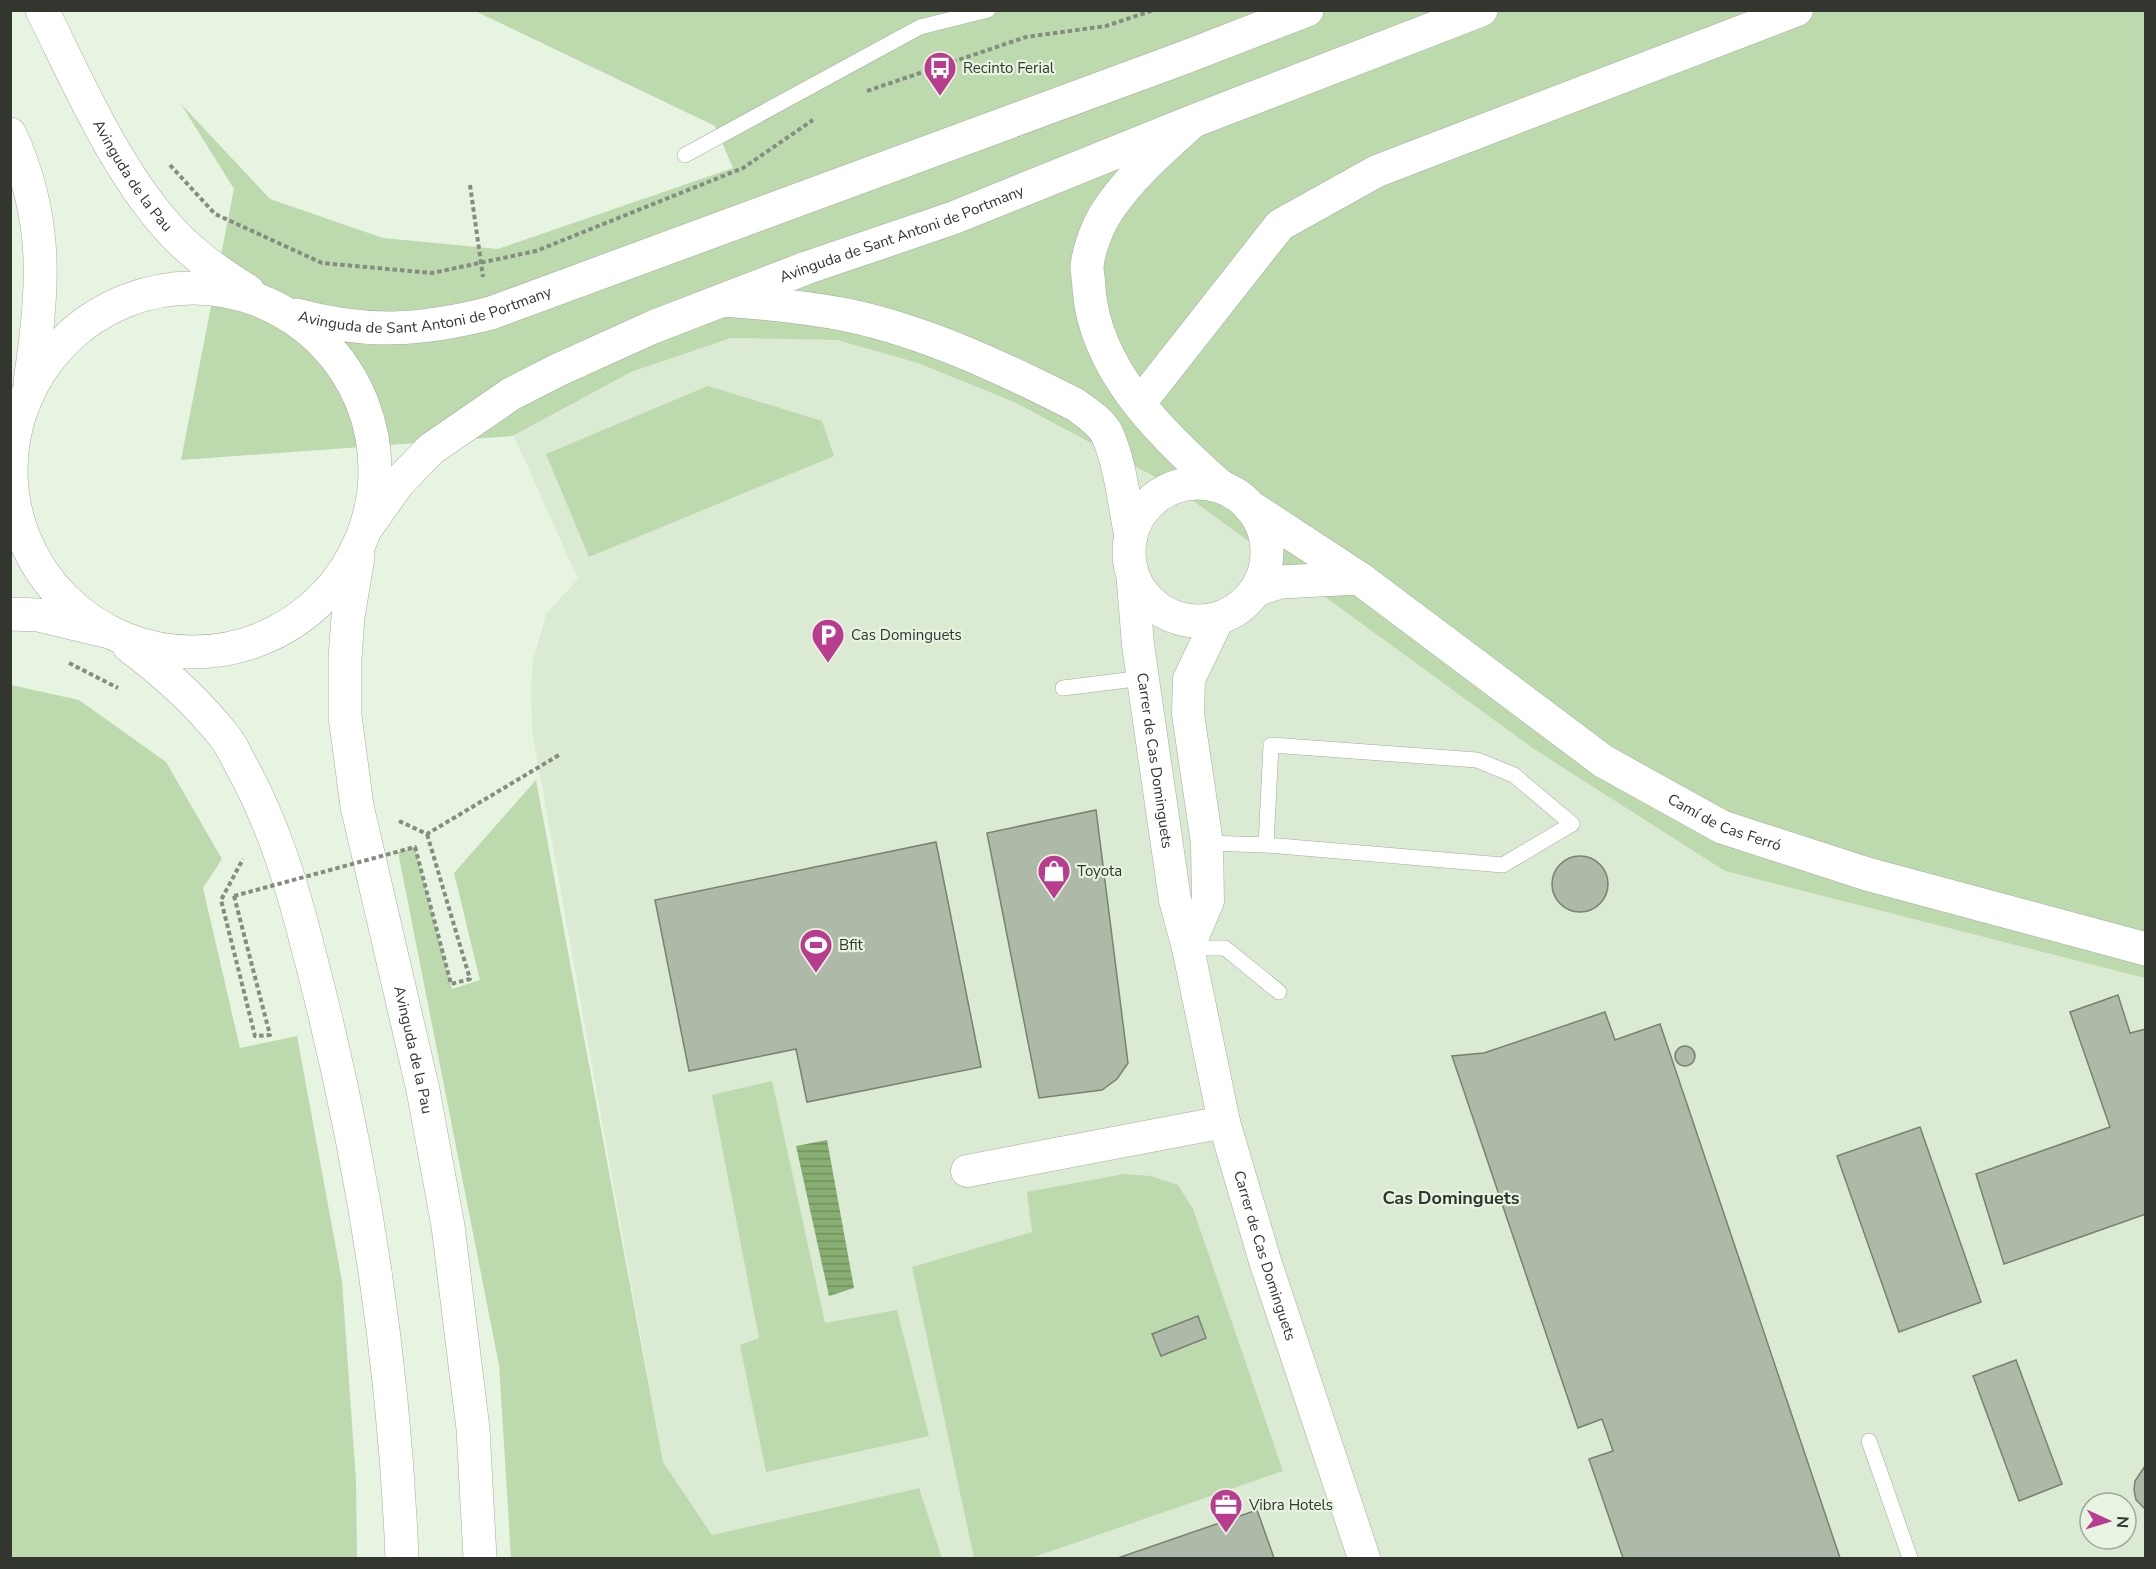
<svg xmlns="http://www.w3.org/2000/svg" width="2156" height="1569" viewBox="0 0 2156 1569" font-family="'Nunito Sans',sans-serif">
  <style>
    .built { fill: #dbead2; fill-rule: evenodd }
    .grass { fill: #bdd9ae }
    .water { fill: url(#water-rules) }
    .building { fill: #aebaa8; stroke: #788272; stroke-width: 1.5 }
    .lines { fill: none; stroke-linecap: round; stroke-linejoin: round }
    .service-casing { stroke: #a2ad9c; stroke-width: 16 }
    .minor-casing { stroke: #a2ad9c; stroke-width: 33 }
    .tertiary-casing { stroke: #a2ad9c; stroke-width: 34 }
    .secondary-casing { stroke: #a2ad9c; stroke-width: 34 }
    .path { stroke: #858d81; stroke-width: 4; stroke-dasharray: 4.5 3; stroke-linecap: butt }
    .service { stroke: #fff; stroke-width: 15 }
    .minor { stroke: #fff; stroke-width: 32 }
    .tertiary { stroke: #fff; stroke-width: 33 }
    .secondary { stroke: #fff; stroke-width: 33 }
    .path-bridge { stroke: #858d81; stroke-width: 4; stroke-dasharray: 4.5 3; stroke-linecap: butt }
    .labels { text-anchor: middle; stroke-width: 4.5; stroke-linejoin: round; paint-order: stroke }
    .poi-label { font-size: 15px; fill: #32362f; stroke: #e8f4e2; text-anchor: start }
    .street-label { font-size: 15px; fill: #32362f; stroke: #e8f4e2 }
    .quarter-label { font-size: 18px; font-weight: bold; fill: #32362f; stroke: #e8f4e2 }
  </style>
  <defs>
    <pattern id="water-rules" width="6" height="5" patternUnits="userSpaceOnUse" patternTransform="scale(1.5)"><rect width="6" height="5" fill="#88af72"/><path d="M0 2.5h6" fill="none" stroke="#708f5e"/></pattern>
  </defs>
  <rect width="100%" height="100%" fill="#e8f4e2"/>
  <!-- built -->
  <path class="built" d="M731 338 837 340 918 363 1014 402 1177 490 1725 871 2145 978V1558H941L918 1488 712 1535 663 1462 532 730 531 687 533 661 546 614 578 579 514 436 631 372ZM2090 1503H2126V1539H2090Z"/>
  <!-- grass -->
  <g class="grass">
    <path d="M475 11H2145V978L1725 871 1534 749 1177 489 1014 402 918 363 837 340 731 338 631 372 513 436 181 460 234 189 181 104 270 199 383 238 498 249 733 168 715 126Z"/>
    <path d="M708 386 822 421 834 456 589 557 546 454Z"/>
    <path d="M11 685 79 700 166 762 222 859 203 888 240 1048 297 1036 342 1281 356 1481 357 1558H11Z"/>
    <path d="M536 780 663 1462 712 1535 919 1488 942 1558H511L499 1365 398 852 415 847 452 989 480 980 454 873Z"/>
    <path d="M772 1081 825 1323 897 1310 929 1436 766 1472 740 1345 759 1338 712 1095Z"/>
    <path d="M1124 1174 1151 1176 1178 1185 1193 1209 1283 1471 1031 1558H974L912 1267 1032 1232 1027 1192Z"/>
  </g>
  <!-- water -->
  <path class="water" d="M827 1140 854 1288 829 1296 796 1146Z"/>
  <!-- building -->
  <g class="building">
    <path d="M1096 810 1128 1063 1117 1079 1102 1090 1039 1098 987 833Z"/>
    <path d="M936 842 981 1067 807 1102 796 1049 689 1071 655 900Z"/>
    <circle cx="1580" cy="884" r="28"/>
    <path d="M2118 995 2130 1033 2146 1029V1214L2004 1264 1976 1174 2110 1127 2070 1012Z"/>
    <path d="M1605 1012 1615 1040 1660 1024 1840 1558H1623L1589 1459 1613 1451 1602 1419 1578 1428 1452 1056 1484 1053Z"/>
    <circle cx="1685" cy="1056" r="10"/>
    <path d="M1920 1127 1981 1302 1899 1332 1837 1156Z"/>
    <path d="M1198 1316 1206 1338 1161 1356 1152 1334Z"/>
    <path d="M2016 1360 2062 1484 2019 1501 1973 1376Z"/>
    <path d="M2145 1466 2146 1465V1510L2136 1500 2134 1490 2135 1481Z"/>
    <path d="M1257 1510 1274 1558H1118Z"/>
  </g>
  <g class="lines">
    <!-- service casing -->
    <g class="service-casing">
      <g id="service">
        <path d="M685 155 920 27 988 10"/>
        <path d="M1063 688 1143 678"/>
        <path d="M1207 843 1266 845 1503 865 1572 824 1514 775 1477 760 1271 745 1266 845"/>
        <path d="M1188 948H1225L1279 992"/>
        <path d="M1869 1441 1910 1558"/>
      </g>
    </g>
    <!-- minor casing -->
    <g class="minor-casing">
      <g id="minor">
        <path d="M1140 403 1280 225 1377 171 1797 10"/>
        <path id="s1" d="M1132 570 1138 645 1175 900 1188 948 1224 1122 1265 1261 1364 1558"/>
        <path d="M1188 948 1208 901 1207 843 1188 714 1189 679 1218 619"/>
        <path d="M967 1171 1224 1122"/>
      </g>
    </g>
    <!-- tertiary casing -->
    <g class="tertiary-casing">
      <g id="tertiary">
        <path d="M1190 124C1161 150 1130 177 1108 210 1098 225 1089 248 1087 266 1087 273 1089 281 1089 289 1095 370 1162 435 1220 486"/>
        <path d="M724 300C765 303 806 307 847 315 927 332 1003 368 1076 405 1087 413 1101 422 1107 434 1121 465 1124 503 1131 536"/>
        <path d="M10 420 25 401"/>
        <circle cx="1198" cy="552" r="69"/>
        <path id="s2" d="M1249 506 1359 578 1603 761 1722 827 1867 874 2146 949"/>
        <path d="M1256 590 1280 582 1359 578"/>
        <path d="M10 614 38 615 105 631"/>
      </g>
    </g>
    <!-- secondary casing -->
    <g class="secondary-casing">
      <g id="secondary">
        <path id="s3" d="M42 10C79 84 118 176 175 235 196 257 222 275 248 291"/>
        <path d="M10 134C49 219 44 291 30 381"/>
        <circle cx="193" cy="470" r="182"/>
        <path id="s4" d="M296 315C366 334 421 331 491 313L1183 58 1307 10"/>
        <path id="s5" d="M367 527 398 483 431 449 511 394 558 370 653 327 806 268 953 218 1191 122 1481 10"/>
        <path id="s6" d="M358 557 348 617 345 658V716L357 806 423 1090 448 1226 473 1429 480 1558"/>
        <path d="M129 646C164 672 198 703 225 737 232 746 237 758 242 767 274 825 293 888 309 952 361 1149 394 1354 402 1558"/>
      </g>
    </g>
    <!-- path -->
    <g class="path">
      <path d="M867 91 1026 37 1106 26 1154 10"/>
      <path d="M170 165 215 214 322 263 432 273 536 251 743 168 813 120"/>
      <path d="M470 185 483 277"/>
      <path d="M69 663 118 688"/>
      <path d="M399 821 427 834 559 755"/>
      <path d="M234 896 270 1035 255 1036 221 900 243 859"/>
    </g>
    <!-- service -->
    <use href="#service" class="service"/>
    <!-- minor -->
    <use href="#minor" class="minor"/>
    <!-- tertiary -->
    <use href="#tertiary" class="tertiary"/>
    <!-- secondary -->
    <use href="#secondary" class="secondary"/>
    <!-- path-bridge -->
    <path class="path-bridge" d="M234 896 415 847 451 984 470 979 427 834"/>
  </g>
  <!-- icons -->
  <defs>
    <g id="bus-pin" transform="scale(1.725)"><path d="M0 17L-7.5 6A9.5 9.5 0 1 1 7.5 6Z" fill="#b93d8e" stroke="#e8f4e2"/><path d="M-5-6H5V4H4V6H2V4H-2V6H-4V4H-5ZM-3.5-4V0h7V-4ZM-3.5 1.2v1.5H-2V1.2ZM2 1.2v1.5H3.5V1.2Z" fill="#fff"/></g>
    <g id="parking-pin" transform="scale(1.725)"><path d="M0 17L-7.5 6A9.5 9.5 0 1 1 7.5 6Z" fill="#b93d8e" stroke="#e8f4e2"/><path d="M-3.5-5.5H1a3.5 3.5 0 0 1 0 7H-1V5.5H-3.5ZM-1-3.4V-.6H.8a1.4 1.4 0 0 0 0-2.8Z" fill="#fff"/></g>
    <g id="shop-pin" transform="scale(1.725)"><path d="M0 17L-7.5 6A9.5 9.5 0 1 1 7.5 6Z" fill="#b93d8e" stroke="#e8f4e2"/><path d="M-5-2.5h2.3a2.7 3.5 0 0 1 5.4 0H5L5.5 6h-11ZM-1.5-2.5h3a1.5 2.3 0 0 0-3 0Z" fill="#fff"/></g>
    <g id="stadium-pin" transform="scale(1.725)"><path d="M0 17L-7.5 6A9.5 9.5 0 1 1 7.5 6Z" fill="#b93d8e" stroke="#e8f4e2"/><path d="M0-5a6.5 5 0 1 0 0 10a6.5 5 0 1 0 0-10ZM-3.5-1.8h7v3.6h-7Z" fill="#fff"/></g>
    <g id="office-pin" transform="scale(1.725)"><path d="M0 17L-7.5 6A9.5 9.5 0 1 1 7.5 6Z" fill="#b93d8e" stroke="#e8f4e2"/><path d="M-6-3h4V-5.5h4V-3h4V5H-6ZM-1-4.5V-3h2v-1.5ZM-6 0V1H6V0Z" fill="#fff"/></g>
  </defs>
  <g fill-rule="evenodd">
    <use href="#bus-pin" x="940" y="68"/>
    <use href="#parking-pin" x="828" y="635"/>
    <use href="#shop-pin" x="1054" y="871"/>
    <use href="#stadium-pin" x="816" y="945"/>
    <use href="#office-pin" x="1226" y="1505"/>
  </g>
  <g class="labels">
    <!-- poi labels -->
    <g class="poi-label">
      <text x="963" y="73">Recinto Ferial</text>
      <text x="851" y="640">Cas Dominguets</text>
      <text x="1077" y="876">Toyota</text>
      <text x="839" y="950">Bfit</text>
      <text x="1249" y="1510">Vibra Hotels</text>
    </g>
    <!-- street labels -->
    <g class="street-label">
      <text dy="5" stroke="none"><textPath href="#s3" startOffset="189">Avinguda de la Pau</textPath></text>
      <text dy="5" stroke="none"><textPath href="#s5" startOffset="621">Avinguda de Sant Antoni de Portmany</textPath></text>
      <text dy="5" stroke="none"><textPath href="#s4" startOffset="132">Avinguda de Sant Antoni de Portmany</textPath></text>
      <text dy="5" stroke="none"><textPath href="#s1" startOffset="192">Carrer de Cas Dominguets</textPath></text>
      <text dy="5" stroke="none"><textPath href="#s2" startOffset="573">Camí de Cas Ferró</textPath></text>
      <text dy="5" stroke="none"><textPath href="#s6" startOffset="501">Avinguda de la Pau</textPath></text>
      <text dy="5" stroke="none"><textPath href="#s1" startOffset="700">Carrer de Cas Dominguets</textPath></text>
    </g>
    <!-- quarter labels -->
    <g class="quarter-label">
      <text x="1451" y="1204">Cas Dominguets</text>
    </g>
  </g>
  <!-- border -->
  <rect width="2156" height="1569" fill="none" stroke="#32362f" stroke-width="24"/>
  <!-- north arrow -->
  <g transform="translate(2108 1521) rotate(94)"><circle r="28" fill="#e8f4e2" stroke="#9fa89a" stroke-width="1.5"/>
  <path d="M0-4.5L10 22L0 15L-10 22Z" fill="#b93d8e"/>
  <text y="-9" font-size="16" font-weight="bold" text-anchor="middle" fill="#32362f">N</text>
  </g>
</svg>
